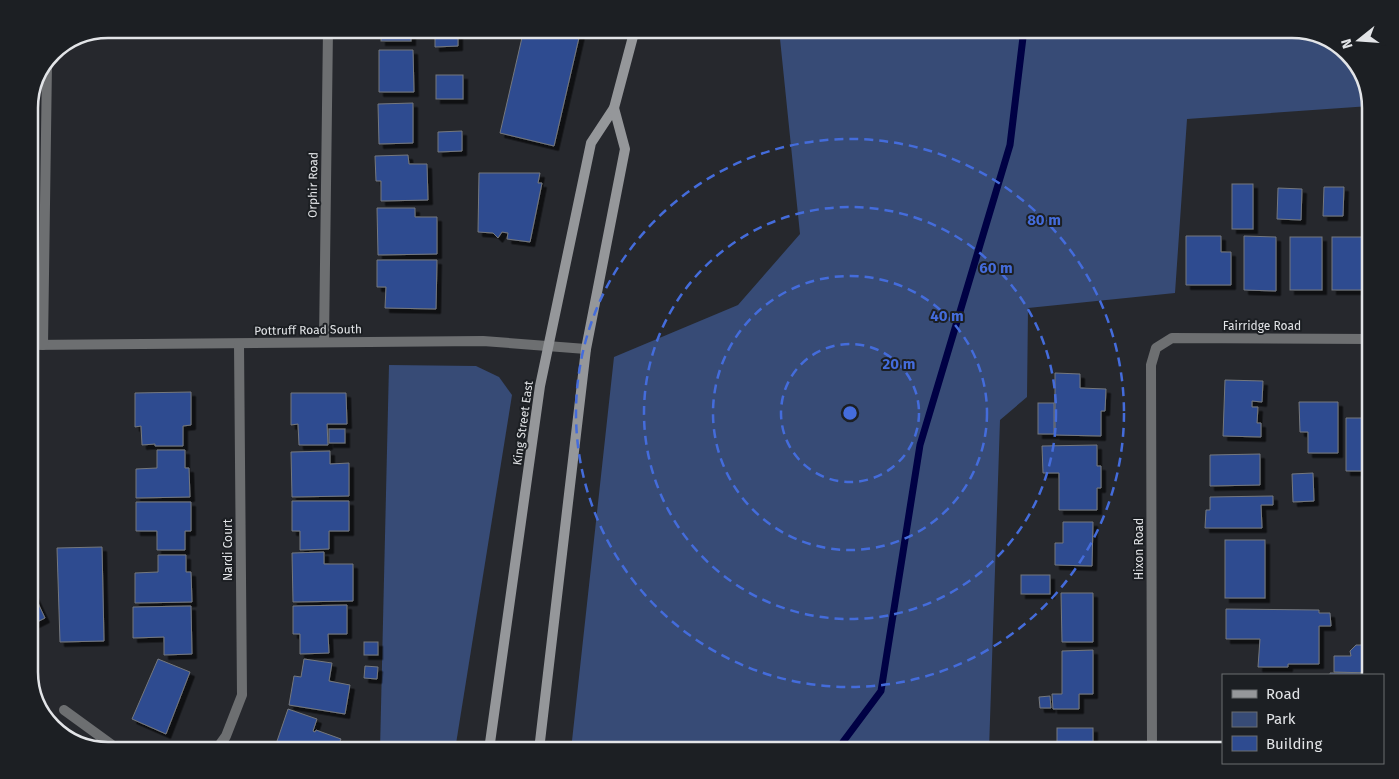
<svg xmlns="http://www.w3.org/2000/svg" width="1399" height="779" viewBox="0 0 1399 779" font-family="'Fira Sans',sans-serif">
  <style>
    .green { fill: #374b76 }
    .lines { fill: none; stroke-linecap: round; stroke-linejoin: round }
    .stream { stroke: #000144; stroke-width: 7 }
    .building { fill: #2e4b90; stroke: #75787d; filter: url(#shadow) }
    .minor { stroke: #6d6f71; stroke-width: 10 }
    .secondary { stroke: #95979a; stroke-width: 10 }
    .ring { fill: none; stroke: #446cdb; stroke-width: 2.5; stroke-dasharray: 9 6 }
    .labels { text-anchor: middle; stroke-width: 4; stroke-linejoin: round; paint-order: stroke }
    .street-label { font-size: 12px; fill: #e2e4e7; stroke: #1c1f23 }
    .rim { fill: none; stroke: #e2e4e7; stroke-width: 2.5 }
    .centre { fill: #446cdb; stroke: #1c1f23; stroke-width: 2.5 }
    .ring-label { font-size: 15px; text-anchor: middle; font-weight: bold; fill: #446cdb; stroke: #1c1f23; stroke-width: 4; stroke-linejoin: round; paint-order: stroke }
  </style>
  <defs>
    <filter id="shadow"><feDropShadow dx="4.5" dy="4.5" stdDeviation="0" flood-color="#0009"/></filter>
  </defs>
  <rect width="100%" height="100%" fill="#26282d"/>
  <!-- green -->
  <g class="green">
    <path d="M779 29H1291L1330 39 1357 64 1370 103V106L1187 119 1175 293 1028 308 1027 397 1000 420 989 750H571L614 357 738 305 800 234Z"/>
    <path d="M389 365 476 366 499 377 512 395 455 750H380Z"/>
  </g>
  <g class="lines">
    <!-- stream -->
    <path class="stream" d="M837 750 881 691 920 445 1010 145 1024 29"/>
  </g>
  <!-- building -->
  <g class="building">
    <rect x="381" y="29" width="30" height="12"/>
    <path d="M524 29H581L554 146 500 133Z"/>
    <path d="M458 30V46L435 47V31Z"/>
    <path d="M379 50H413L414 92H379Z"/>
    <rect x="436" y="75" width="27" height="24"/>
    <path d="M413 103V143L379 144 378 104Z"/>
    <path d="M462 131V151L438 152V132Z"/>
    <path d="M408 155 409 164H427L428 200 381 201V181H376L375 156Z"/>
    <path d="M479 173H540L538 183H542L530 242 507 239 508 233 502 232 498 238 493 233 478 232Z"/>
    <rect x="1232" y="184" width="21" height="45"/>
    <path d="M1324 187H1344L1343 216H1323Z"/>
    <path d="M1278 188 1302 189 1301 220 1277 219Z"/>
    <rect x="1365" y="200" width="5" height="28"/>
    <path d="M377 208H415V217H437V254L378 255Z"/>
    <path d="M1186 236H1221V252H1231V285H1186Z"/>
    <path d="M1244 236 1276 237V291L1244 290Z"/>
    <rect x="1290" y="237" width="32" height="53"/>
    <rect x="1332" y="237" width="32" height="53"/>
    <path d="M377 260H437L436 309 385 308 386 287H377Z"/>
    <path d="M1055 373 1080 374V388L1106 389 1105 411H1101V436L1055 435Z"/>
    <path d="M1225 380 1263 381 1262 402 1252 401V407H1258L1257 423H1261V437L1223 436Z"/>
    <path d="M191 392V425L183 426V446H155V444L142 445 141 426 135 427V393Z"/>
    <path d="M291 393H346L347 424H327L328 445H299L298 424 291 425Z"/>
    <path d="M1299 402H1338V453H1308V432H1300Z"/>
    <rect x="1038" y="403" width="16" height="31"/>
    <path d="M1346 418H1370V449H1366V471H1346Z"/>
    <rect x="329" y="429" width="16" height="14"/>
    <path d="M1097 445V466H1101V488H1097V510H1059V473H1043L1042 446Z"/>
    <path d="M157 450H185V468H189L190 497 136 498V469L157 468Z"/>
    <path d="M330 451V464L349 463V496L292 497 291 452Z"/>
    <path d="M1260 454V485L1210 486V455Z"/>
    <path d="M1313 473 1314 501 1293 502 1292 474Z"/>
    <path d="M1273 496V505H1261L1262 528H1205L1206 510H1210V497Z"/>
    <path d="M292 501H349V531H329V549L300 550V531H292Z"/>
    <path d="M136 502H191V531H185V550H157V531H136Z"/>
    <path d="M1063 522H1093L1092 566 1055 565V543H1063Z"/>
    <rect x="1225" y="540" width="40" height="58"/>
    <path d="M102 547 104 641 60 642 57 548Z"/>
    <path d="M324 552V564H353V601L293 602 292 553Z"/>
    <path d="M158 555H186V572H191L192 602 135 603V573L158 572Z"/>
    <rect x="1021" y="575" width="29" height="19"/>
    <path d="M29 584 45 618 29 626Z"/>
    <path d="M1061 593H1093V642H1062Z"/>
    <path d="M347 605V634H328L329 653 300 654V634H293V606Z"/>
    <path d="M191 606 192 654 164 655V637L133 638V607Z"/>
    <path d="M1226 609 1319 610V613H1330L1331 626H1319V664H1288V667H1258L1260 639H1226Z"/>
    <rect x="364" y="642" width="14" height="13"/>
    <path d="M1356 645H1365L1370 650V673L1334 672V656H1351L1350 651Z"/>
    <path d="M1093 650V694H1079V709H1053L1052 694H1062V651Z"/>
    <path d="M158 659 190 672 166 734 132 719Z"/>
    <path d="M304 659 332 663 329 681 350 685 345 714 289 705 294 676 301 677Z"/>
    <path d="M365 666 378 667 377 679 364 678Z"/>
    <path d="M1330 673H1370L1369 675H1330Z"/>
    <path d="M1050 696 1051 708H1040L1039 697Z"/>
    <path d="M288 709 317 719 313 731 315 732 316 730 341 739 336 750H274Z"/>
    <rect x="1057" y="728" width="36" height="22"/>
  </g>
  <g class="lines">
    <!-- minor -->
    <g class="minor">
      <path d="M324 342 328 29"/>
      <path d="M29 345 483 341 586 349"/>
      <path d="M43 345 47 64"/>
      <path d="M64 710 119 750"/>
      <path d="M216 750 226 736 242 695 239 344"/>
      <path d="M1152 750 1151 365 1156 348 1172 338 1370 339"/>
    </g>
    <!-- secondary -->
    <g class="secondary">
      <path d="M489 750 540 386 591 143 614 108 635 29"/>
      <path d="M539 750 586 349 625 149 614 108"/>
    </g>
  </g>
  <!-- distance rings -->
  <g class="ring">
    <circle cx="850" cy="413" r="69"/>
    <circle cx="850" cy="413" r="137"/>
    <circle cx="850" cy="413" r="206"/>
    <circle cx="850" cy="413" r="274"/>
  </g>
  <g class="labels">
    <!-- street labels -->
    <g class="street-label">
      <text transform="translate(313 185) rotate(-89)" y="4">Orphir Road</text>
      <text x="1262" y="330">Fairridge Road</text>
      <text transform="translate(308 330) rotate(-1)" y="4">Pottruff Road South</text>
      <text transform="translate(523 423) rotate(-82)" y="4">King Street East</text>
      <text transform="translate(1139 549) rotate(-90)" y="4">Hixon Road</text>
      <text transform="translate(228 550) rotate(-90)" y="4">Nardi Court</text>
    </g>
  </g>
  <!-- crop -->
  <path d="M0 0H1399V779H0ZM108 38H1292A70 70 0 0 1 1362 108V672A70 70 0 0 1 1292 742H108A70 70 0 0 1 38 672V108A70 70 0 0 1 108 38Z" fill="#1c1f23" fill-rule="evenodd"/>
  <path class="rim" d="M108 38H1292A70 70 0 0 1 1362 108V672A70 70 0 0 1 1292 742H108A70 70 0 0 1 38 672V108A70 70 0 0 1 108 38Z"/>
  <circle cx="850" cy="413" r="8" class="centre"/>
  <g class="ring-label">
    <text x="1044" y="225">80 m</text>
    <text x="996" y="273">60 m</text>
    <text x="947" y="321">40 m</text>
    <text x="899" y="369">20 m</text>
  </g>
  <!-- legend -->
  <rect x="1222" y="674" width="162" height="90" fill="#1c1f23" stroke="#6b6e71"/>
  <rect x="1232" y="690" width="25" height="8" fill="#95979a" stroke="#6b6e71"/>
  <text x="1266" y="699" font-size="15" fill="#e2e4e7">Road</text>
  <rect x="1232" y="712" width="25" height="15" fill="#374b76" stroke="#6b6e71"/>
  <text x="1266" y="724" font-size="15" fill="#e2e4e7">Park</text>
  <rect x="1232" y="736" width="25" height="15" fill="#2e4b90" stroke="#6b6e71"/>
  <text x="1266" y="749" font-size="15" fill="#e2e4e7">Building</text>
  <!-- north arrow -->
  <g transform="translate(1359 40) rotate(253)" stroke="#1c1f23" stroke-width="4" paint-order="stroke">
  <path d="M0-4L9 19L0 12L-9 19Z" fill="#e2e4e7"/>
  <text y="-8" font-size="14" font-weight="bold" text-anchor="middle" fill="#e2e4e7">N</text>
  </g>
</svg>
